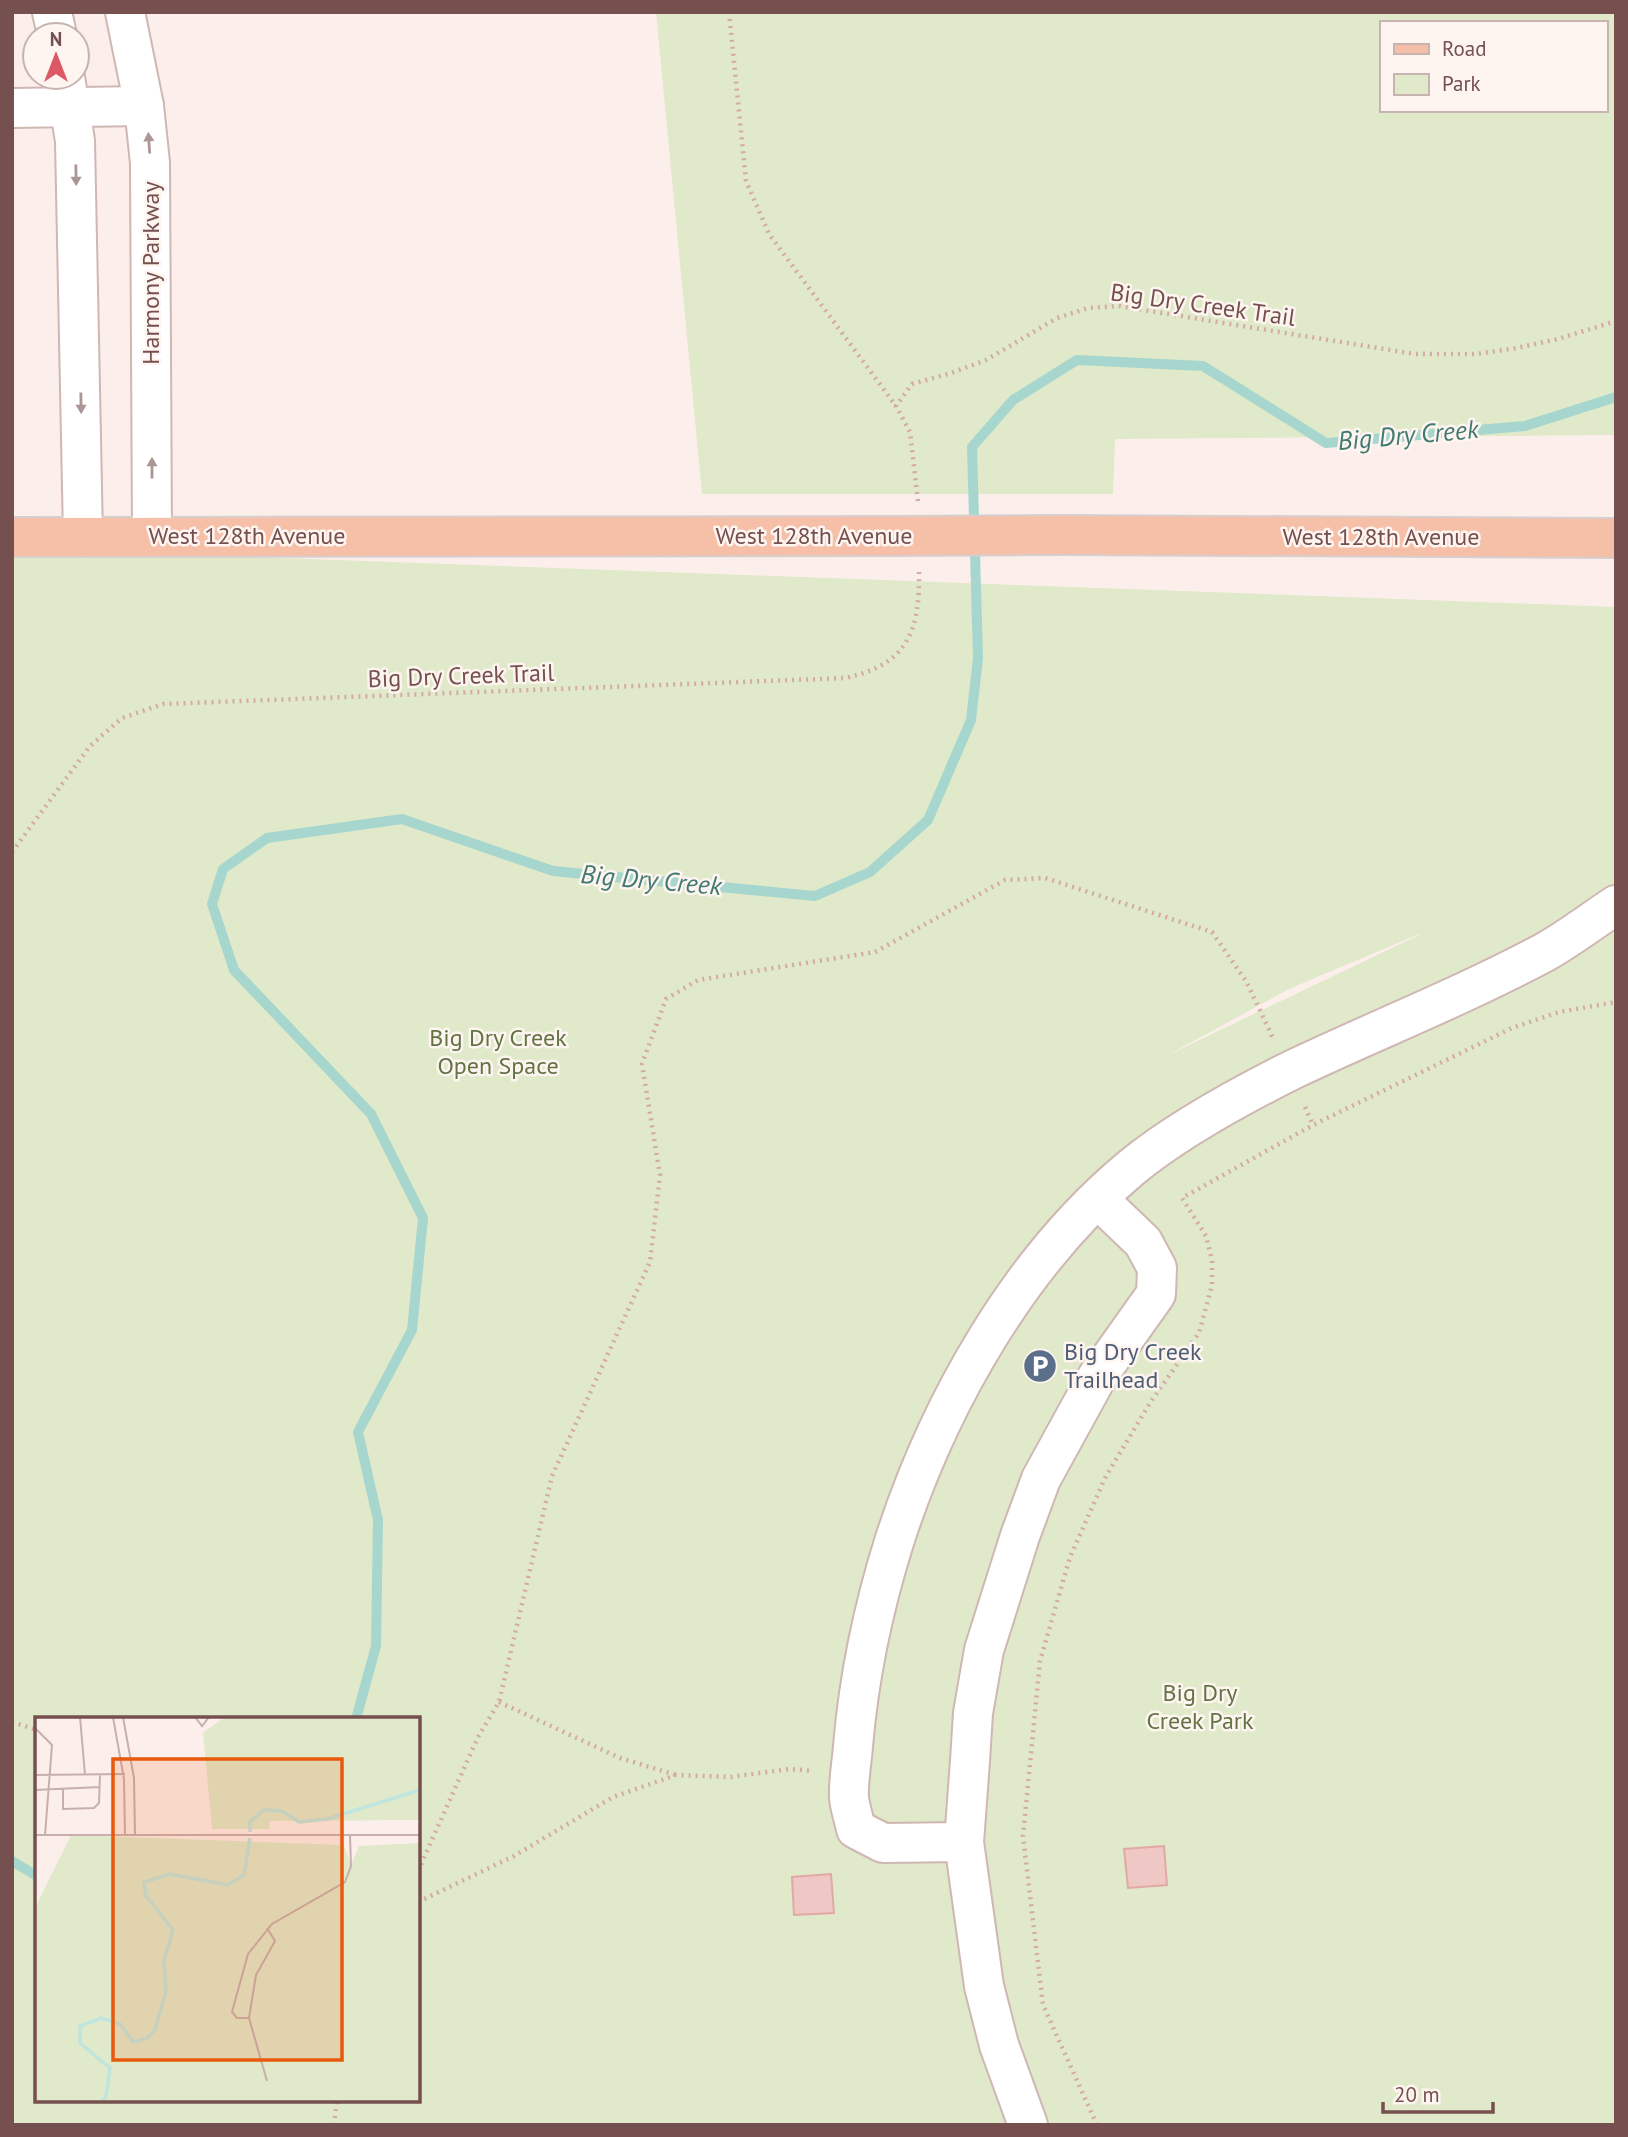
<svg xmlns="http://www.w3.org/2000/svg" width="1628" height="2137" viewBox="0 0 1628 2137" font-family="'PT Sans',sans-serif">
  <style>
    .green { fill: #e0e9c9; fill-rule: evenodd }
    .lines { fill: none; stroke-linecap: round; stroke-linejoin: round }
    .stream { stroke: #a6d6ce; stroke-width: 10 }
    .building { fill: #efc7c4; stroke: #e1a9a5; stroke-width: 2 }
    .minor-casing { stroke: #cfb7b3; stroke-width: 42 }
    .major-casing { stroke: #d8cece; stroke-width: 42 }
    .path { stroke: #d5a9a6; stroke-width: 4.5; stroke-dasharray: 2 5; stroke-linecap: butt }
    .minor { stroke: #fff; stroke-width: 38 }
    .major { stroke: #f5bfa8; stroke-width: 38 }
    .major-bridge-casing { stroke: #d8cece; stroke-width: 42; stroke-linecap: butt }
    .major-bridge { stroke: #f5bfa8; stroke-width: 38 }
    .oneway { fill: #ac9695 }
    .labels { text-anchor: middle; stroke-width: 5; stroke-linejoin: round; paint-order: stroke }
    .street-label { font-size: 24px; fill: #75504f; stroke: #fef5f1 }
    .park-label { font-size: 24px; fill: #627444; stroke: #fef5f1 }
    .service-label { font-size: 24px; fill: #4e5e75; stroke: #fef5f1; text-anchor: start }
    .water-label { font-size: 26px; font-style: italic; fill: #427970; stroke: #fef5f1 }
    .inset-river { fill: none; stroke: #bfe5de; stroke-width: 3.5 }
    .inset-road { fill: none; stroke: #c6afad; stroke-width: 2 }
    .view { fill: #e8590c; fill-opacity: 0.15; stroke: #e8590c; stroke-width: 3.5 }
    .inset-edge { fill: none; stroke: #75504f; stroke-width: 3.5 }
  </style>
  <rect width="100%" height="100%" fill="#fcefeb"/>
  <!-- green -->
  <g class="green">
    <path d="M656 12H1616V435L1115 439 1113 494H702ZM1381 23H1605V110H1381Z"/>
    <path d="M12 548 1616 607V2125H12ZM1419 934V935L1166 1056 1289 989ZM37 1719H418V2100H37Z"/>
  </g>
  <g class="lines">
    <!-- stream -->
    <g class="stream">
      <path d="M356 1719 376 1646 378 1520 358 1432 412 1330 423 1218 371 1114 234 970 212 904 223 869 267 838 402 819 553 871 815 896 870 872 928 820 971 720 978 658 972 447 1013 400 1077 360 1203 366 1326 443 1525 426 1616 397"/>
      <path d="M12 1861 37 1876"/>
    </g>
  </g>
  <!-- building -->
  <g class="building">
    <path d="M1164 1846 1167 1885 1128 1888 1124 1849Z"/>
    <path d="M831 1874 834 1913 794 1915 792 1877Z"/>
  </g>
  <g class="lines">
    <!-- minor casing -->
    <g class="minor-casing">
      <g id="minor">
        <path d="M52 12 57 35"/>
        <path d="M125 12 144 106 150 163 152 536"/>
        <path d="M65 77 75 141 83 537"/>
        <path d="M12 108 144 106"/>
        <path d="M964 1842 883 1843 856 1829C854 1819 850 1808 849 1798 848 1781 852 1762 853 1746 859 1676 873 1609 894 1542 938 1405 1019 1261 1131 1168 1176 1131 1240 1096 1292 1070 1376 1030 1463 996 1545 952 1570 938 1593 920 1616 905"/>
        <path d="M1028 2125 999 2045 984 1986 964 1842 970 1761 973 1713 984 1650 1020 1536 1041 1479 1097 1377 1156 1294 1157 1268 1143 1242 1098 1199"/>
      </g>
    </g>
    <!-- major casing -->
    <g class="major-casing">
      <g id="major">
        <path d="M1063 535 1616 538"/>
        <path d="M12 537 894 536"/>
      </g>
    </g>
    <!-- path -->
    <g class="path">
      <path d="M729 12 746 181 769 234 896 406"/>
      <path d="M918 501 910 432 896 406 912 384 951 373 986 360 1057 318 1088 308 1119 306 1415 354H1476L1517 348 1558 339 1616 321"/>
      <path d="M12 852 90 746 122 718 163 704 845 678C907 665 920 632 919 572"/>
      <path d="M1305 1107 1313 1125"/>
      <path d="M499 1702 620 1758 676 1775"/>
      <path d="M12 1722 37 1730"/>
      <path d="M418 1871 478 1737 499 1702 552 1476 650 1262 660 1175 642 1064 666 999 698 980 875 952 1005 880 1045 878 1212 932 1246 981 1273 1038"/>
      <path d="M418 1902 514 1856 613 1797 676 1775 730 1777 790 1769 813 1771"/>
      <path d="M334 2125 337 2100"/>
      <path d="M1097 2125 1043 2005 1023 1836 1040 1661 1070 1557 1106 1476 1150 1403 1199 1333 1212 1285V1260L1206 1236 1182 1198 1313 1125 1512 1028 1559 1012 1616 1002"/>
    </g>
    <!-- minor -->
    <use href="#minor" class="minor"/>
    <!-- major -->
    <use href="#major" class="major"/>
    <!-- major-bridge casing -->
    <g class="major-bridge-casing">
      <path id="major-bridge" d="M894 536 1063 535"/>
    </g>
    <!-- major-bridge -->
    <use href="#major-bridge" class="major-bridge"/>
  </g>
  <!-- one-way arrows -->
  <defs><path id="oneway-solid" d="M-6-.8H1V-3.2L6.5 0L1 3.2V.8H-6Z" transform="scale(1.75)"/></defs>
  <g class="oneway">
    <use href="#oneway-solid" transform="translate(149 143) rotate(-94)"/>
    <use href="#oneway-solid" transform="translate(76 175) rotate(89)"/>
    <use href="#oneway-solid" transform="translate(81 403) rotate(89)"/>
    <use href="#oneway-solid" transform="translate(152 468) rotate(-90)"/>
  </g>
  <!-- icons -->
  <defs>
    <g id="parking-disc" transform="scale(1.75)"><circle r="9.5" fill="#5c6f8a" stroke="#fef5f1"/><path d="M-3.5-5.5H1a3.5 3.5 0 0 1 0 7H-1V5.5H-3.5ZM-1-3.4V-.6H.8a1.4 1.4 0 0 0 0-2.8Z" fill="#fff"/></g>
  </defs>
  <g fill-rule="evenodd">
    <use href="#parking-disc" x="1040" y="1366"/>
  </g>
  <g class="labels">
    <!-- street labels -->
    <g class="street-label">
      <text transform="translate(151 273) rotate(-90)" y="8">Harmony Parkway</text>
      <text transform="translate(1203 305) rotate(8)" y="8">Big Dry Creek Trail</text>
      <text x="247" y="544">West 128th Avenue</text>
      <text x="814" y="544">West 128th Avenue</text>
      <text x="1381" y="545">West 128th Avenue</text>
      <text transform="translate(461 676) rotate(-2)" y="8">Big Dry Creek Trail</text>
    </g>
    <!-- park labels -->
    <g class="park-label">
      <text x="498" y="1046">Big Dry Creek<tspan x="498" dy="28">Open Space</tspan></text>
      <text x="1200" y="1701">Big Dry<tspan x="1200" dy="28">Creek Park</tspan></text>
    </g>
    <!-- service labels -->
    <g class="service-label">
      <text x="1064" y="1360">Big Dry Creek<tspan x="1064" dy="28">Trailhead</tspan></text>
    </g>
    <!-- water labels -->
    <g class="water-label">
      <text transform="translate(1408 435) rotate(-5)" y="9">Big Dry Creek</text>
      <text transform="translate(651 880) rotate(5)" y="9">Big Dry Creek</text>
    </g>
  </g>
  <!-- overview -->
  <g transform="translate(35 1717)">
    <rect width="385" height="385" fill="#fcefeb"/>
    <path d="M191 0H385V103L235 104 234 112H177L168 15ZM36 118 309 128 316 148 324 129 385 126V385H0V191Z" fill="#e0e9c9"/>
    <path class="inset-river" d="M215 115V105L229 93 247 94 264 105 292 102 385 73M66 385 71 380 75 351 45 326V309L66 301 85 307 98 325 111 322 120 313 131 274 129 244 138 213 111 179 109 165 135 157 193 168 209 158 215 121"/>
    <path class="inset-road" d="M45 0 50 58M78 0 89 62 90 118M88 0 99 61 100 118M160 0 167 9 174 0M0 11 17 28 10 118M0 58 90 57M28 72V92L59 91 64 86 65 58M0 73 65 70M0 118H385M214 301H202L197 295 213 237 237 207 310 165 316 149 315 118M232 364 214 301 221 258 240 224 232 211"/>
    <path class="view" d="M78 42H307V343H78Z"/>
    <rect width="385" height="385" class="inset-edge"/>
  </g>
  <!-- border -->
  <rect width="1628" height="2137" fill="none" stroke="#75504f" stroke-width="28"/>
  <!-- legend -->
  <rect x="1380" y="21" width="228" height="91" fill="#fef5f1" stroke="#c7b3b0" stroke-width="2"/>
  <rect x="1394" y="44" width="35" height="10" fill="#f5bfa8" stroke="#c7b3b0" stroke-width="2"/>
  <text x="1442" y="56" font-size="21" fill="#75504f">Road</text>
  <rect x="1394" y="74" width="35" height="21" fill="#e0e9c9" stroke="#c7b3b0" stroke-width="2"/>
  <text x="1442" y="91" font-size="21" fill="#75504f">Park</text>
  <!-- north arrow -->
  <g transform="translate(56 56)"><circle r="33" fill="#fef5f1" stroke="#c7b3b0" stroke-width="2"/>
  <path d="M0-5L12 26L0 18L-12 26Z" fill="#dd5865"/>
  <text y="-10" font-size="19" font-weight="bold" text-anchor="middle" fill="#75504f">N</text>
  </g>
  <!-- scale -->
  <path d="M1383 2102v10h110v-10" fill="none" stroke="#75504f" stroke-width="3.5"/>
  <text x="1394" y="2102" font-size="21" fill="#75504f" stroke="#fef5f1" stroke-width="5" paint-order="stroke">20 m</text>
</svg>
